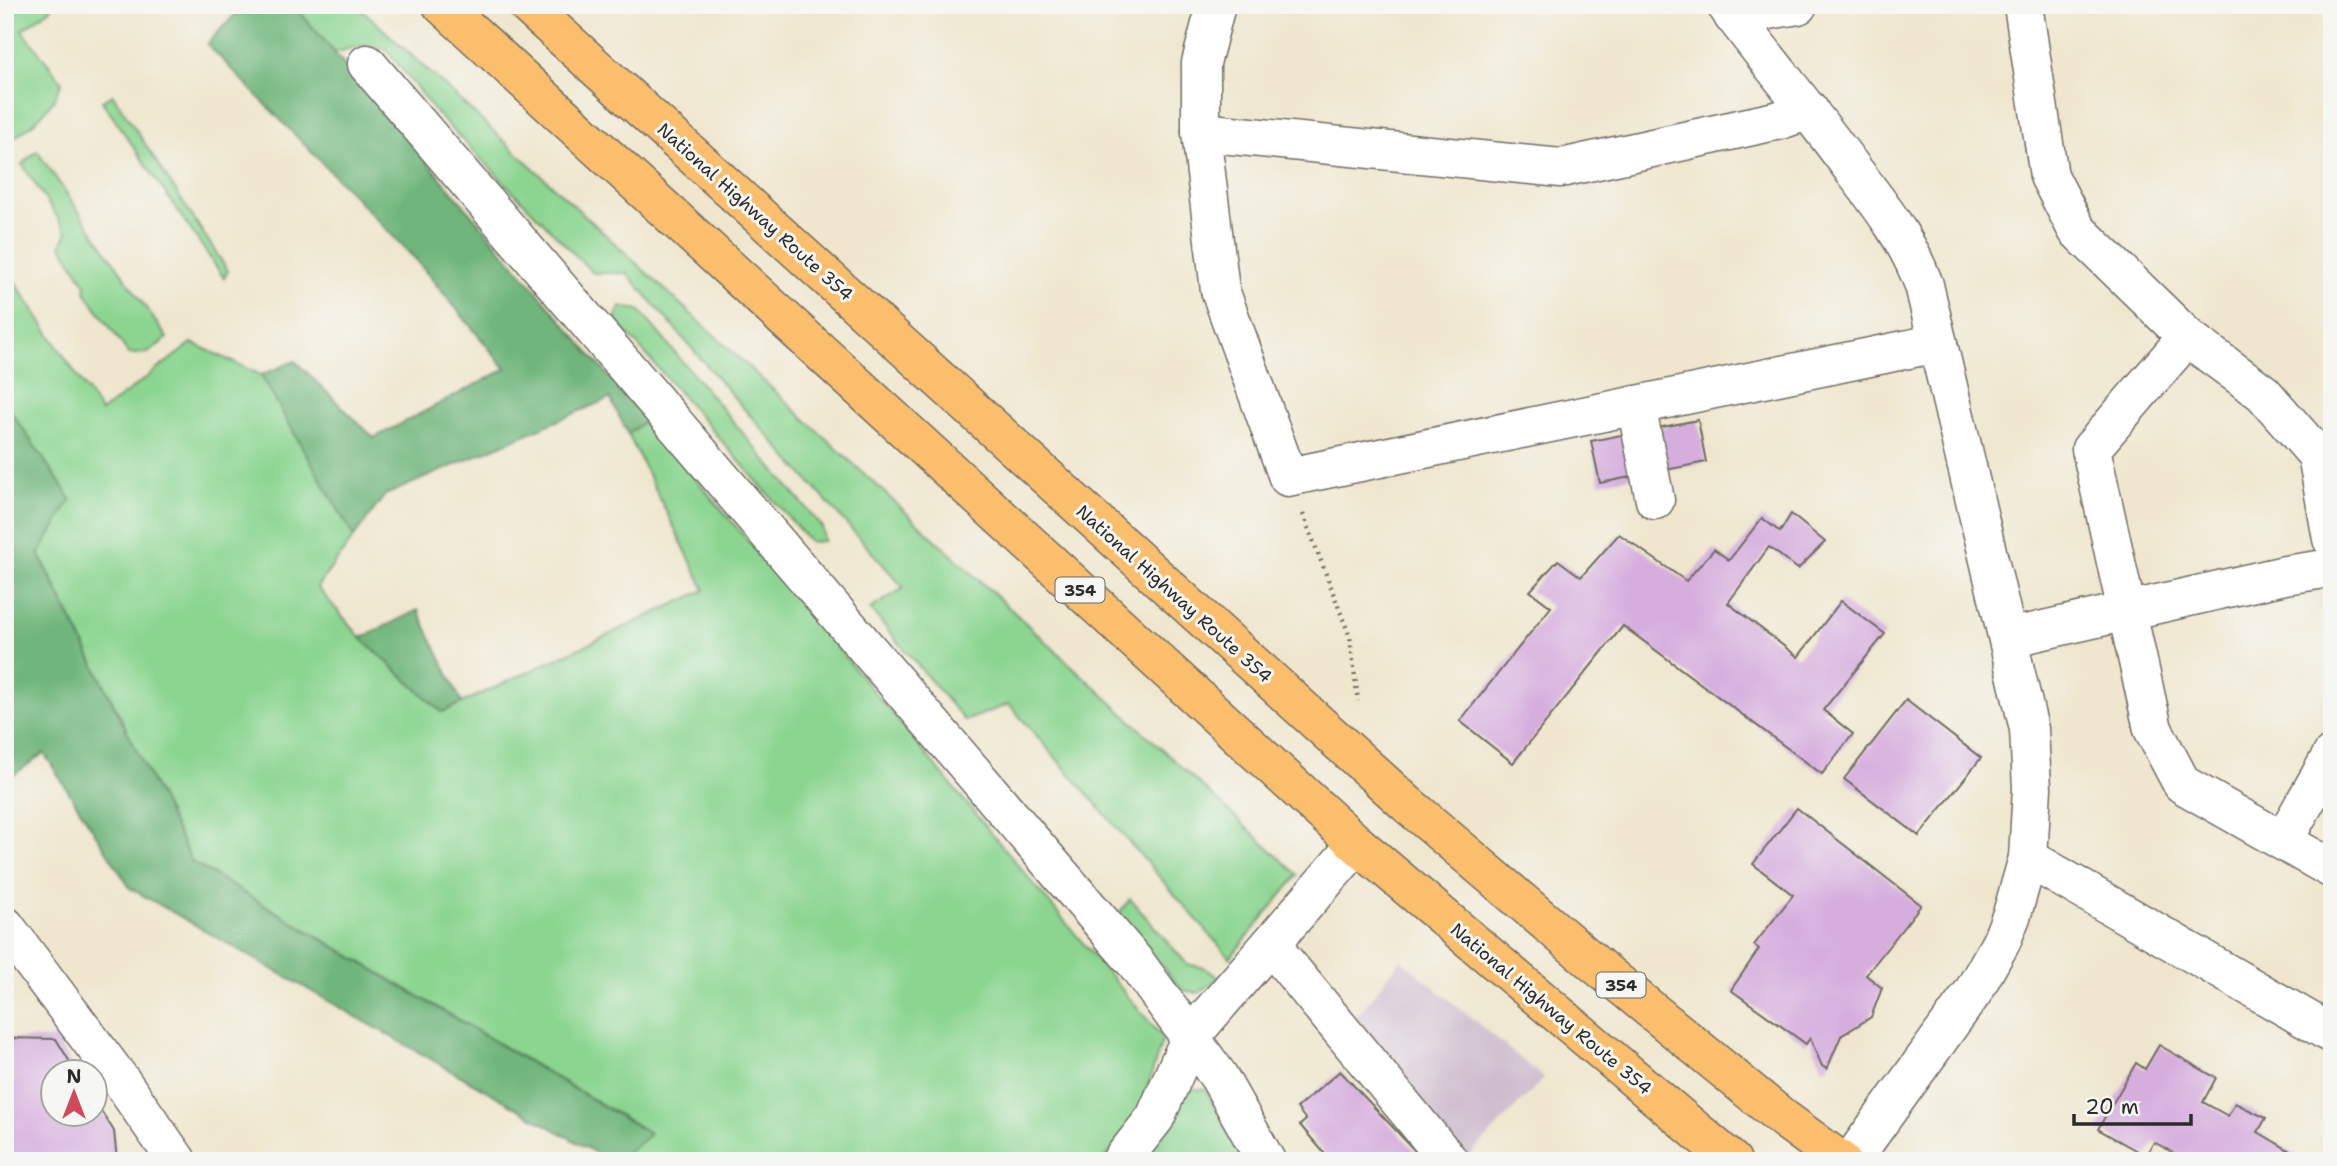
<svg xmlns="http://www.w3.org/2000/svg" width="2337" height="1166" viewBox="0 0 2337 1166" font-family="'Shantell Sans',sans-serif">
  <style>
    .industrial { fill: #cfbdcf }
    .green { fill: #8bd591; stroke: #5b805e; stroke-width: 2 }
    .forest { fill: #70b67b; stroke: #4e7053; stroke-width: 2 }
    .building { fill: #d6aede }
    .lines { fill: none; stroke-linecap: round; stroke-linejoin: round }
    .minor-casing { stroke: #706c64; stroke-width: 41 }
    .highway-casing { stroke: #706c64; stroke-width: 41 }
    .path { stroke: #706c64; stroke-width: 4.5; stroke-dasharray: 2 5; stroke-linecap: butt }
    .minor { stroke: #fff; stroke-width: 38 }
    .highway { stroke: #fabe6d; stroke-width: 38 }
    .labels { text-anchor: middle; stroke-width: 6; stroke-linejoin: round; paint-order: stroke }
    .shield { fill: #f6f6f2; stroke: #686867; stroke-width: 2 }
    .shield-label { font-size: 16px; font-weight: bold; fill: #2b2b2b }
    .street-label { font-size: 18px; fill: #2b2b2b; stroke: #f6f6f2 }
  </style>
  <rect width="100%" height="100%" fill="#f6f6f2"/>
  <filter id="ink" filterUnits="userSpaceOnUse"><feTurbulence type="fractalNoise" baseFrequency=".0143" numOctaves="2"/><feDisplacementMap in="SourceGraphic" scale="14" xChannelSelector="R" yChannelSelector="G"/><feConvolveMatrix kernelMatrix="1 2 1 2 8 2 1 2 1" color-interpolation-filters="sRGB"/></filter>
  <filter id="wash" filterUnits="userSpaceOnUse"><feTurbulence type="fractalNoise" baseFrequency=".00686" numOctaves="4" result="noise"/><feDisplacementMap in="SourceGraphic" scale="28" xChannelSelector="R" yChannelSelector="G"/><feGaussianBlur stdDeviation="1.57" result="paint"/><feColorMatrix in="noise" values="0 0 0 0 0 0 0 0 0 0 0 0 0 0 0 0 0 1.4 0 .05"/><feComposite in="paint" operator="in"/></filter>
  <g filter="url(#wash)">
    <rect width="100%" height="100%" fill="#efe6cd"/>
    <!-- industrial -->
    <path class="industrial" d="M1401 960 1544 1078 1467 1158 1350 1025Z"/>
    <!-- green -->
    <g class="green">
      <path d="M5 5H52L51 9 22 30 62 82C52 109 30 129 5 143Z"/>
      <path d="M294 5H357L1298 875 1230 958 1009 704 965 721 870 609 904 588 739 403 627 273H593L437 114 386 49 358 46 334 53Z"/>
      <path d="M113 95 228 271 224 278 102 101Z"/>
      <path d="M37 151 167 338 148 353 129 354 85 292 86 285 61 245 67 232 22 164Z"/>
      <path d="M5 267 101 412 192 343 261 375 354 537 317 587 361 638 442 712 705 590 628 434 646 420C820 624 989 833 1163 1038L1136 1122 1102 1161H618L650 1133 192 862 39 553 71 499 5 403Z"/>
      <path d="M620 307 639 310 822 527 824 541 810 542 615 319Z"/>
      <path d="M1130 899 1187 964 1205 968 1219 978 1198 993 1182 990 1118 914Z"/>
      <path d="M1188 1089H1205L1246 1161H1135Z"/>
    </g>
    <!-- forest -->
    <g class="forest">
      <path d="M244 5H294L646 420 628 434 610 398 385 495 354 537 261 375 295 361 374 438 506 369 417 261 207 44Z"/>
      <path d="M5 403 71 499 39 554 192 862 650 1134 618 1161H610L130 888 44 753 5 781Z"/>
      <path d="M418 610 462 703 442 712 361 638Z"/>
    </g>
    <g id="blocks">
      <!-- building -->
      <g class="building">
        <path d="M1698 420 1706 462 1600 483 1591 441Z"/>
        <path d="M1791 514 1825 542 1798 569 1769 547 1728 603 1798 657 1841 601 1885 634 1823 710 1853 734 1822 774 1623 626 1513 763 1460 721 1551 607 1530 591 1558 560 1581 577 1619 534 1686 581 1714 549 1729 560 1762 518 1780 532Z"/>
        <path d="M1906 700 1981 758 1919 836 1844 779Z"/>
        <path d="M1797 808 1921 905 1866 975 1882 988 1871 1017 1841 1036 1827 1069 1822 1066 1810 1038 1806 1044 1731 990 1759 949 1754 945 1793 895 1753 864Z"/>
        <path d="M5 1038 56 1039 76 1072H52V1114H94V1100L114 1131 117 1161H5Z"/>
        <path d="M2159 1045 2216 1078 2203 1102 2228 1116 2235 1103 2266 1118 2258 1132 2307 1161H2188L2154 1142 2146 1156 2098 1129 2136 1063 2145 1069Z"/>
        <path d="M1340 1071 1418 1154 1411 1161H1331L1300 1125 1306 1120 1297 1108Z"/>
      </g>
    </g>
  </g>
  <g filter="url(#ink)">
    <use href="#blocks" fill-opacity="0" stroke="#706c64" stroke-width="2"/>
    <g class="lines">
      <!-- minor casing -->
      <g class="minor-casing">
        <g id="minor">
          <path d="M1216 5 1201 63V132L1220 290 1288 477 1938 343"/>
          <path d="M1726 5C1767 61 1813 114 1854 171 1882 207 1908 241 1924 285L2029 729 2032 788 2028 858 2012 914 2001 942 1973 992 1851 1161"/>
          <path d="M2023 5 2049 176 2077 230 2187 337 2263 393 2317 455 2332 539"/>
          <path d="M1733 16 1798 5"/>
          <path d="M367 64 1136 963 1219 1077 1266 1161"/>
          <path d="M1201 132 1561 168 1780 120 1809 110"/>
          <path d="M2187 337 2091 449 2153 729 2182 784 2332 869"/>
          <path d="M1636 405 1655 500"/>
          <path d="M2009 638 2285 575 2332 568"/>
          <path d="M2283 841 2332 755"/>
          <path d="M2028 858 2332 1034"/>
          <path d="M5 926 121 1081 177 1161"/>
          <path d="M1271 945 1449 1161"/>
          <path d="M1121 1161 1155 1118 1191 1036 1357 844"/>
        </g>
      </g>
      <!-- highway casing -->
      <g class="highway-casing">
        <g id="highway">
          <path d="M442 5 1357 844 1732 1161"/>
          <path d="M527 5 1406 803 1595 964 1784 1119 1841 1161"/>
        </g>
      </g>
      <!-- path -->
      <path class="path" d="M1303 514 1350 637 1358 701"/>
      <!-- minor -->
      <use href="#minor" class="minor"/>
      <!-- highway -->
      <use href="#highway" class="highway"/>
    </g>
  </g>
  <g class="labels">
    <!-- shield labels -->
    <g class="shield">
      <rect x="1055.5" y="577.5" width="49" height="25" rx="5"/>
      <rect x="1596.5" y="972.5" width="49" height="25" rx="5"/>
    </g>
    <g class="shield-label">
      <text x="1080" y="596">354</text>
      <text x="1621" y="991">354</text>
    </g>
    <!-- street labels -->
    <g class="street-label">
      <text transform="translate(755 212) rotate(42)" y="6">National Highway Route 354</text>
      <text transform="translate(1174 594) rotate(42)" y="6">National Highway Route 354</text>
      <text transform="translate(1551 1009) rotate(40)" y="6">National Highway Route 354</text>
    </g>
  </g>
  <!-- margin -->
  <rect width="2337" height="1166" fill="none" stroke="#f6f6f2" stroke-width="28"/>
  <!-- north arrow -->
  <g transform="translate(74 1093)"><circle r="33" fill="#f6f6f2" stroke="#a5a5a2" stroke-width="2"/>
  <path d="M0-5L12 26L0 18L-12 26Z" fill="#d1495b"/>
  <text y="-10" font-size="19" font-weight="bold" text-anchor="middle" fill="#2b2b2b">N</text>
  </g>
  <!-- scale -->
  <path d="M2074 1114v10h117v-10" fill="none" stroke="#2b2b2b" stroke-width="3.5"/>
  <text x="2085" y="1114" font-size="21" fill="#2b2b2b" stroke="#f6f6f2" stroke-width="5" paint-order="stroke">20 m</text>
</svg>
